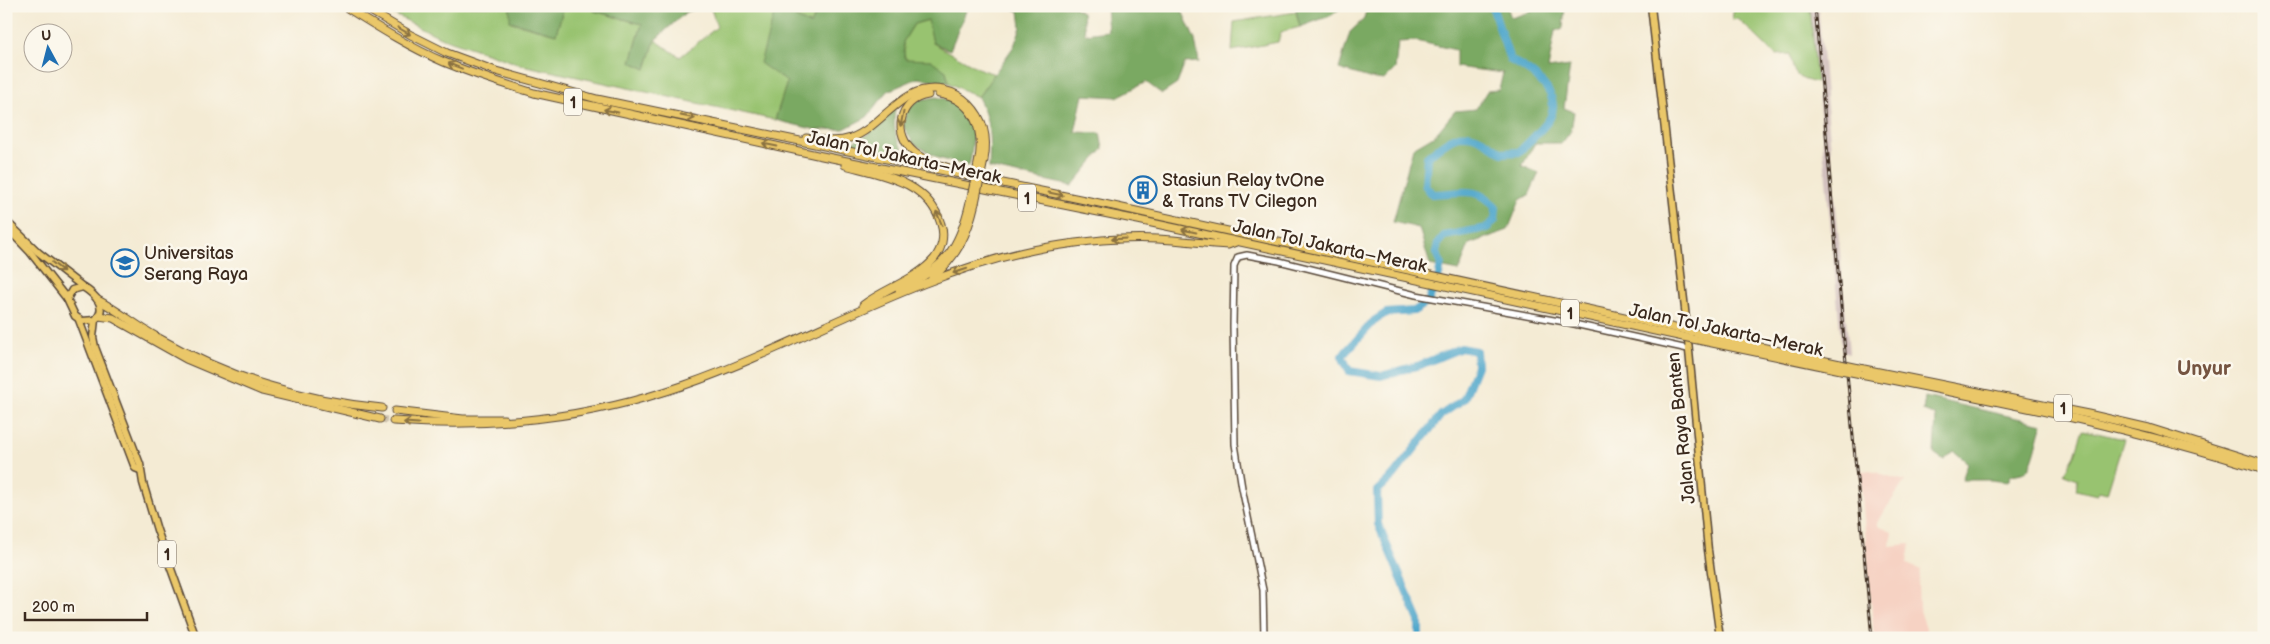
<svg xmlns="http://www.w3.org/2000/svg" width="2270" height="644" viewBox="0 0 2270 644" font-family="'Balsamiq Sans',sans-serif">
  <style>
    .built { fill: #f6d2c3 }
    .industrial { fill: #d1bfbd }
    .green { fill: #98c370; stroke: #6a7647 }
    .forest { fill: #7aa962; stroke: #5a6a40 }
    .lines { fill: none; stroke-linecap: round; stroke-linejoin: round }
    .river { stroke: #4ea6cb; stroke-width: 8 }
    .motorway-tunnel { stroke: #cfc4b0; stroke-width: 7; stroke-dasharray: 7 3.5; stroke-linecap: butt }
    .tertiary-casing { stroke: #574739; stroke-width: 8 }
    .primary-casing { stroke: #574739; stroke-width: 9 }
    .trunk-casing { stroke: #574739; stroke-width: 9 }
    .motorway-casing { stroke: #574739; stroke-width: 9 }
    .tertiary { stroke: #fff; stroke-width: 5 }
    .primary { stroke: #eac769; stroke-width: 6 }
    .trunk { stroke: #eac769; stroke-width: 6 }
    .motorway { stroke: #eac769; stroke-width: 7 }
    .rail-casing { stroke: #3b2a1e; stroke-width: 3 }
    .rail { stroke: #fbf7ec; stroke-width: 1; stroke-dasharray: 4; stroke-linecap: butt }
    .motorway-bridge-casing { stroke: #574739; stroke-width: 9; stroke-linecap: butt }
    .motorway-bridge { stroke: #eac769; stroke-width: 7 }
    .oneway { stroke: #8a7140 }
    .labels { text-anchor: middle; stroke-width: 5; stroke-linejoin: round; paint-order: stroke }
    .shield { fill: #fbf7ec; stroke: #75685c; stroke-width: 1 }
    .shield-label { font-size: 16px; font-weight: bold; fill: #3b2a1e }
    .street-label { font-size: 18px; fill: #3b2a1e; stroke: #fbf7ec }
    .poi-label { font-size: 18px; fill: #3b2a1e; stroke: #fbf7ec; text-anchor: start }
    .quarter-label { font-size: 20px; font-weight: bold; fill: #755441; stroke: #fbf7ec }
  </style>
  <rect width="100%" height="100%" fill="#fbf7ec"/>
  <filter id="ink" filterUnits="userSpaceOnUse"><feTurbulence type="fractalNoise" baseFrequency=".02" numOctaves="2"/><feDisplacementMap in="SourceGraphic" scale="10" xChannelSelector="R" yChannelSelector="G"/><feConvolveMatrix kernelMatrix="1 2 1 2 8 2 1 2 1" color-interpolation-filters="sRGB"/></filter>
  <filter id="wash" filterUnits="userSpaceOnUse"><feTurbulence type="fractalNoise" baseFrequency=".0096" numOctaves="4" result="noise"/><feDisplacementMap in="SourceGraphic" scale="20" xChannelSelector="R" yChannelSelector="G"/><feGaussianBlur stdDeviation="1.12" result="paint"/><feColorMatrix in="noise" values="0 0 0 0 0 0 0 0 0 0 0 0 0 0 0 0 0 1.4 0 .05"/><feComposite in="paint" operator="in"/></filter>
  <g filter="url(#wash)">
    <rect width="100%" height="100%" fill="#f4ebd4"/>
    <!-- built -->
    <path class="built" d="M1860 470 1875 472 1905 481 1887 507 1878 522V526L1892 532 1890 546 1910 544 1907 564 1921 570 1918 585 1919 608 1926 628 1925 638H1874Z"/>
    <!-- industrial -->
    <path class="industrial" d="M1810 6H1818L1849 353 1842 351Z"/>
    <!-- green -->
    <g class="green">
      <path d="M377 6H510L511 22 556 34 564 6H595L594 11 642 24 631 62 646 69 655 40 680 57 717 27 710 6H819L811 25 776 8 787 82 775 120 522 65 440 37Z"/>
      <path d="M1734 6H1810L1817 83C1795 78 1794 76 1790 54L1776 55 1738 19 1732 20Z"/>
      <path d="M1296 12 1300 27 1281 32 1278 42 1232 51 1234 22Z"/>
      <path d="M929 20 933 43 982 70 995 74 978 97 949 83 946 71 905 59 903 42 914 24Z"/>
      <path d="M2083 430 2124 439 2107 493 2099 491 2097 495 2076 490 2078 479 2064 474 2075 455Z"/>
    </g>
    <!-- forest -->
    <g class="forest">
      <path d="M510 6H564L556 34 510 21Z"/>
      <path d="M595 6H707L686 12 655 40 646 69 631 62 642 24 594 11Z"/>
      <path d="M819 6H968L950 50 933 43 928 20 914 24 903 42 905 59 931 60 946 71 949 83 918 78 888 91 867 117 844 129 817 130 775 120 787 82 760 63 776 8 811 25Z"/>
      <path d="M1006 6H1073L1083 13 1085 34 1108 31 1106 6H1180L1195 40 1199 62 1185 63 1177 84 1162 94 1146 82 1117 97 1083 95 1075 132 1100 133 1103 149 1072 186 989 168C990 139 991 123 978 97L1014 46 1021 27 1019 11Z"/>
      <path d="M1295 6H1343L1332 15 1300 27Z"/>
      <path d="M1367 6H1507L1511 18 1548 6H1565L1563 28 1555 31 1548 69 1570 66 1564 108 1574 112 1571 131 1562 143H1535L1522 166 1539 173 1529 195 1520 200 1508 230 1469 244 1459 271 1430 265 1419 228 1393 222 1413 148 1435 135 1455 111 1476 109 1487 91 1499 90 1503 73 1456 67V50L1416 41 1398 42 1395 69 1384 80 1369 78 1339 69 1350 32 1364 19Z"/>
      <path d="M937 97C942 99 951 99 956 103 976 117 974 145 969 166L938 158 913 143 903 126 907 108 918 100Z"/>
      <path d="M895 108C893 131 895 141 911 158L847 145 868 134Z"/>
      <path d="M1925 397 2043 424C2038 435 2034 468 2024 472 2020 474 2015 474 2011 475L2008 482 1991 480H1962L1968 463 1954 451 1944 460 1934 453 1936 416 1923 411Z"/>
    </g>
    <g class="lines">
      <!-- river -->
      <path class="river" d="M1419 638V621L1378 524 1377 491 1394 475 1441 415 1464 399 1477 366 1476 351 1461 348 1420 365 1381 376 1349 371 1342 356 1375 320 1386 313 1414 311 1428 302 1439 275 1441 263 1436 253 1438 243 1444 236 1487 228 1495 220 1496 208C1478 184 1458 194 1432 194L1425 185 1427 157C1459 130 1467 127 1502 153L1519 152C1528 142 1543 130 1550 118 1563 92 1529 69 1510 60L1492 6"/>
    </g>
  </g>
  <g filter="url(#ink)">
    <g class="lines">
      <!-- motorway-tunnel -->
      <path class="motorway-tunnel" d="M380 419 393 421"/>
      <!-- tertiary casing -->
      <g class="tertiary-casing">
        <path id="tertiary" d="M1264 638 1263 590 1242 488 1235 444 1233 326 1234 266 1238 257 1247 255 1279 261 1416 295 1565 322 1688 349"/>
      </g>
      <!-- primary casing -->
      <g class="primary-casing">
        <path id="primary" d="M1651 6 1685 309 1708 550 1720 638"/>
      </g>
      <!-- trunk casing -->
      <g class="trunk-casing">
        <g id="trunk">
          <path d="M6 221 38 252 83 287"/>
          <path d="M6 227 30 252 67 299"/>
          <path d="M79 320 135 468 140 470"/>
          <path d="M95 320 82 321 75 316 67 299 72 290 83 287C94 294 109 307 95 320L93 337 95 347 140 464 143 483 157 530 196 638"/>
        </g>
      </g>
      <!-- motorway casing -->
      <g class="motorway-casing">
        <g id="motorway">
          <path d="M344 6C376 26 409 47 444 62 473 74 504 84 534 93L817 155 1138 220 1683 337"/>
          <path d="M362 6 411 35 447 53 496 71 597 99 1104 204 1684 330"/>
          <path d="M939 94C973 99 984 129 979 159"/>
          <path d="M928 95C898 99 892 135 915 153 927 162 943 166 957 170"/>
          <path d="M806 138C821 140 836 143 851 138 884 126 902 82 943 90 953 92 962 97 969 104 985 120 988 139 984 160"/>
          <path d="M845 165C882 175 928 181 941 224 945 236 942 249 934 259 916 280 885 288 863 305"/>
          <path d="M932 278C957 257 968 234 975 203"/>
          <path d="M899 289C944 269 959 250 970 202"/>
          <path d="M98 300C119 311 137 326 157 337 229 378 300 400 382 408"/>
          <path d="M99 316 113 318 186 359 262 391 380 419"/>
          <path d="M1692 332 1840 364"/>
          <path d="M1693 339 1841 370"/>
          <path d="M1859 368 2088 414 2149 428 2264 464"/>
          <path d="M1861 374C1997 401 2132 427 2264 470"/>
          <path d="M395 411 463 419H504"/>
          <path d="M393 421C495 428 587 419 685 385 802 344 910 276 1033 250 1074 242 1117 237 1158 239 1182 240 1205 244 1228 245L1236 242"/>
        </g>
      </g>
      <!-- tertiary -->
      <use href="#tertiary" class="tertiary"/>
      <!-- primary -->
      <use href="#primary" class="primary"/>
      <!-- trunk -->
      <use href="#trunk" class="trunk"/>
      <!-- motorway -->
      <use href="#motorway" class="motorway"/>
      <!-- rail casing -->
      <g class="rail-casing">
        <path id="rail" d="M1815 6 1845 352 1872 638"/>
      </g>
      <!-- rail -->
      <use href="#rail" class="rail"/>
      <!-- motorway-bridge casing -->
      <g class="motorway-bridge-casing">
        <g id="motorway-bridge">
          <path d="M970 202 979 159"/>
          <path d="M975 203 984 160"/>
          <path d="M1684 330 1692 332"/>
          <path d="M1683 337 1693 339"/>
          <path d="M1840 364 1859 368"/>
          <path d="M1841 370 1861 374"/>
        </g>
      </g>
      <!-- motorway-bridge -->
      <use href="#motorway-bridge" class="motorway-bridge"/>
    </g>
    <!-- one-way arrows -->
    <defs><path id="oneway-shaft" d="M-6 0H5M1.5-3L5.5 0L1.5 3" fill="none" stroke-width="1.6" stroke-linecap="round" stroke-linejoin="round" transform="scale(1.25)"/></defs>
    <g class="oneway">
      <use href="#oneway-shaft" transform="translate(404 31) rotate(30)"/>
      <use href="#oneway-shaft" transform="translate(455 66) rotate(-159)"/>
      <use href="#oneway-shaft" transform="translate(611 111) rotate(-168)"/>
      <use href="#oneway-shaft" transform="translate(688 117) rotate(12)"/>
      <use href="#oneway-shaft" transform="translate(902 119) rotate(102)"/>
      <use href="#oneway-shaft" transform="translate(770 145) rotate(-168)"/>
      <use href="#oneway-shaft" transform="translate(1056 194) rotate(11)"/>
      <use href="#oneway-shaft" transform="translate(939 218) rotate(-113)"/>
      <use href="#oneway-shaft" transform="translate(1189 231) rotate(-168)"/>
      <use href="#oneway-shaft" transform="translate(1119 239) rotate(177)"/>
      <use href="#oneway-shaft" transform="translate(58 267) rotate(38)"/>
      <use href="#oneway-shaft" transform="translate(960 271) rotate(162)"/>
      <use href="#oneway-shaft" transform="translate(411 423) rotate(-176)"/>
    </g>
  </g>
  <!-- icons -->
  <defs>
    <g id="building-ring" transform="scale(1.4375)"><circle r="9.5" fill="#fbf7ec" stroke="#1f6fb2" stroke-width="1.5"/><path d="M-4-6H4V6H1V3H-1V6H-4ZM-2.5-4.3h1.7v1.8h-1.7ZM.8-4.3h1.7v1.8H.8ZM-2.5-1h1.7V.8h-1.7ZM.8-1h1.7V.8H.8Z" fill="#1f6fb2"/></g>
    <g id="university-ring" transform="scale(1.4375)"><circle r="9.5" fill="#fbf7ec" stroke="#1f6fb2" stroke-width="1.5"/><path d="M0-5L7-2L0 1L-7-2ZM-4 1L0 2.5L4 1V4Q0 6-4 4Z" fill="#1f6fb2"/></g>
  </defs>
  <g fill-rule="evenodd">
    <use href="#building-ring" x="1143" y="190"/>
    <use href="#university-ring" x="125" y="263"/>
  </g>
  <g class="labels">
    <!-- shield labels -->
    <g class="shield">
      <rect x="564" y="88.5" width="18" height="27" rx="4"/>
      <rect x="1018" y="184.5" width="18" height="27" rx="4"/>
      <rect x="1561" y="299.5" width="18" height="27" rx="4"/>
      <rect x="2054" y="394.5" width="18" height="27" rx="4"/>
      <rect x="158" y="540.5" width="18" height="27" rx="4"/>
    </g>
    <g class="shield-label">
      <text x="573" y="108">1</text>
      <text x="1027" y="204">1</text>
      <text x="1570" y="319">1</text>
      <text x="2063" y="414">1</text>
      <text x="167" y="560">1</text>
    </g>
    <!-- street labels -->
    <g class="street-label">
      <text transform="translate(904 157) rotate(12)" y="6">Jalan Tol Jakarta–Merak</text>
      <text transform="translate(1330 246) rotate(12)" y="6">Jalan Tol Jakarta–Merak</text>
      <text transform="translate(1726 330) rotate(12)" y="6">Jalan Tol Jakarta–Merak</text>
      <text transform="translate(1681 428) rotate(-96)" y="6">Jalan Raya Banten</text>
    </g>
    <!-- poi labels -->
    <g class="poi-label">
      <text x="1162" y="186">Stasiun Relay tvOne<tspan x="1162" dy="21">&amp; Trans TV Cilegon</tspan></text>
      <text x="144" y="259">Universitas<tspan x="144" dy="21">Serang Raya</tspan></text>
    </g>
    <!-- quarter labels -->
    <g class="quarter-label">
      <text x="2204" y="375">Unyur</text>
    </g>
  </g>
  <!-- margin -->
  <rect width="2270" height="644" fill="none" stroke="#fbf7ec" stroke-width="25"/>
  <!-- north arrow -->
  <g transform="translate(48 48) rotate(353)"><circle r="24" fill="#fbf7ec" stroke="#aea59a"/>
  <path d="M0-4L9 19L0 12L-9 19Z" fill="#1f6fb2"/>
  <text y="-8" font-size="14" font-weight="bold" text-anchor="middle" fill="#3b2a1e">U</text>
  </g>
  <!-- scale -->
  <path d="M25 612v8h122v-8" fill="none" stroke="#3b2a1e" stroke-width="2.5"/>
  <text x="32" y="612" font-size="15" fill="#3b2a1e" stroke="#fbf7ec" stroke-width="4" paint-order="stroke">200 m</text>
</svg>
